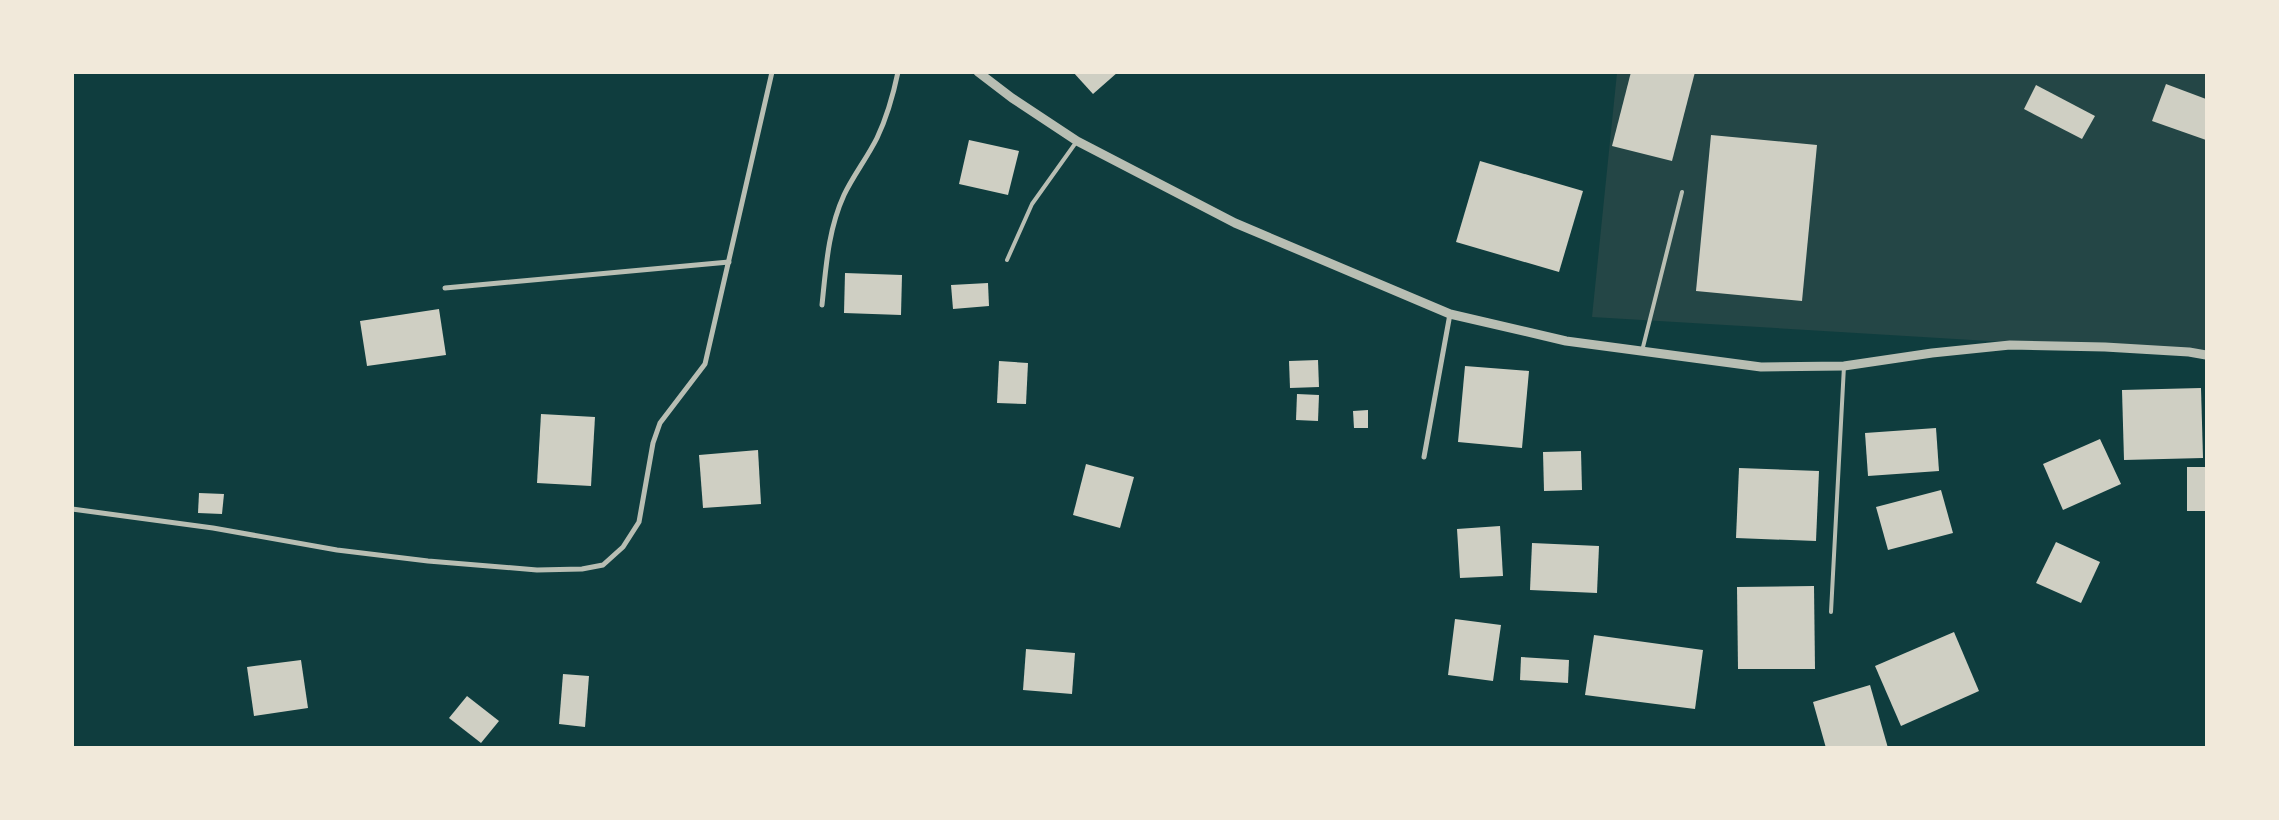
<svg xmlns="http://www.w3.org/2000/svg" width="2279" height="820" viewBox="0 0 2279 820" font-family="'Roboto Condensed',sans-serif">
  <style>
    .green { fill: #244646 }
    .building { fill: #cfcfc3 }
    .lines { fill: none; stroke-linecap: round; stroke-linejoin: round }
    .service { stroke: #b8beb3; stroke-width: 4 }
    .minor { stroke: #b8beb3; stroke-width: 5 }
    .tertiary { stroke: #b8beb3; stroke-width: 9 }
  </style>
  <rect width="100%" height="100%" fill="#0f3d3e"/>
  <!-- green -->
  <path class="green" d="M1617 73H2206V354L1592 317Z"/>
  <!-- building -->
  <g class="building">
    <path d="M1073 72H1118L1093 94Z"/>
    <path d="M1631 72H1695L1672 161 1612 146Z"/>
    <path d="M2166 84 2206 99V140L2152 121Z"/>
    <path d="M2036 85 2095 116 2082 139 2024 109Z"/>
    <path d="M1711 135 1817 145 1802 301 1696 291Z"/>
    <path d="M969 140 1019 151 1008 195 959 184Z"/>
    <path d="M1480 161 1583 191 1559 272 1456 242Z"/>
    <path d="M845 273 902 275 901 315 844 313Z"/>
    <path d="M988 283 989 306 953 309 951 285Z"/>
    <path d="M439 309 446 355 367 366 360 321Z"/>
    <path d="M1318 360 1319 387 1290 388 1289 361Z"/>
    <path d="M999 361 1028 363 1026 404 997 403Z"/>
    <path d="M1465 366 1529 371 1522 448 1458 442Z"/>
    <path d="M2201 388 2203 458 2124 460 2122 390Z"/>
    <path d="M1297 394 1319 395 1318 421 1296 420Z"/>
    <path d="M1368 410V428H1354L1353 411Z"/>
    <path d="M541 414 595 417 591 486 537 483Z"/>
    <path d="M1936 428 1939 471 1868 476 1865 433Z"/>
    <path d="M2100 439 2121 484 2063 510 2043 464Z"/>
    <path d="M758 450 761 504 703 508 699 455Z"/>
    <path d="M1581 451 1582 490 1544 491 1543 452Z"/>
    <path d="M1086 464 1134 477 1120 528 1073 515Z"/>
    <rect x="2187" y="467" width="19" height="44"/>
    <path d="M1739 468 1819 471 1816 541 1736 538Z"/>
    <path d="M1941 490 1953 533 1888 550 1876 507Z"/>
    <path d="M199 493 224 494 222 514 198 513Z"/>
    <path d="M1500 526 1503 576 1460 578 1457 529Z"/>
    <path d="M2056 542 2100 562 2081 603 2036 583Z"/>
    <path d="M1532 543 1599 546 1597 593 1530 590Z"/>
    <path d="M1814 586 1815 669H1738L1737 587Z"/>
    <path d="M1455 619 1501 625 1493 681 1448 675Z"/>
    <path d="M1954 632 1979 691 1901 726 1875 666Z"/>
    <path d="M1594 635 1703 650 1695 709 1585 695Z"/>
    <path d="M1026 649 1075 653 1072 694 1023 690Z"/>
    <path d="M1521 657 1569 660 1568 683 1520 680Z"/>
    <path d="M301 660 308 708 254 716 247 667Z"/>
    <path d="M563 674 589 676 585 727 559 724Z"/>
    <path d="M1870 685 1888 748H1826L1813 702Z"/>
    <path d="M467 696 499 721 481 743 449 718Z"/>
  </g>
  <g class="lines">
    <!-- service -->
    <g class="service">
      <path d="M1007 260 1032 204 1077 141"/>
      <path d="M1642 351 1682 192"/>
      <path d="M1831 612 1844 366"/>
    </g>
    <!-- minor -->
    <g class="minor">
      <path d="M445 288 729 262"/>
      <path d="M822 305C826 267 828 230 844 195 853 176 867 158 877 138 887 117 893 96 898 72"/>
      <path d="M1424 457 1450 314"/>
      <path d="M72 509 213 528 337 550 428 561 537 570 582 569 603 565 623 547 639 522 653 443 660 423 705 364 772 72"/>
    </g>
    <!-- tertiary -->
    <path class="tertiary" d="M978 72 1012 98 1077 141 1235 223 1450 314 1566 341 1761 367 1844 366 1932 353 2010 345 2105 347 2189 352 2206 355"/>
  </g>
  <!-- border -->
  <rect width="2279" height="820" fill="none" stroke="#f1e9da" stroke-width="148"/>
</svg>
